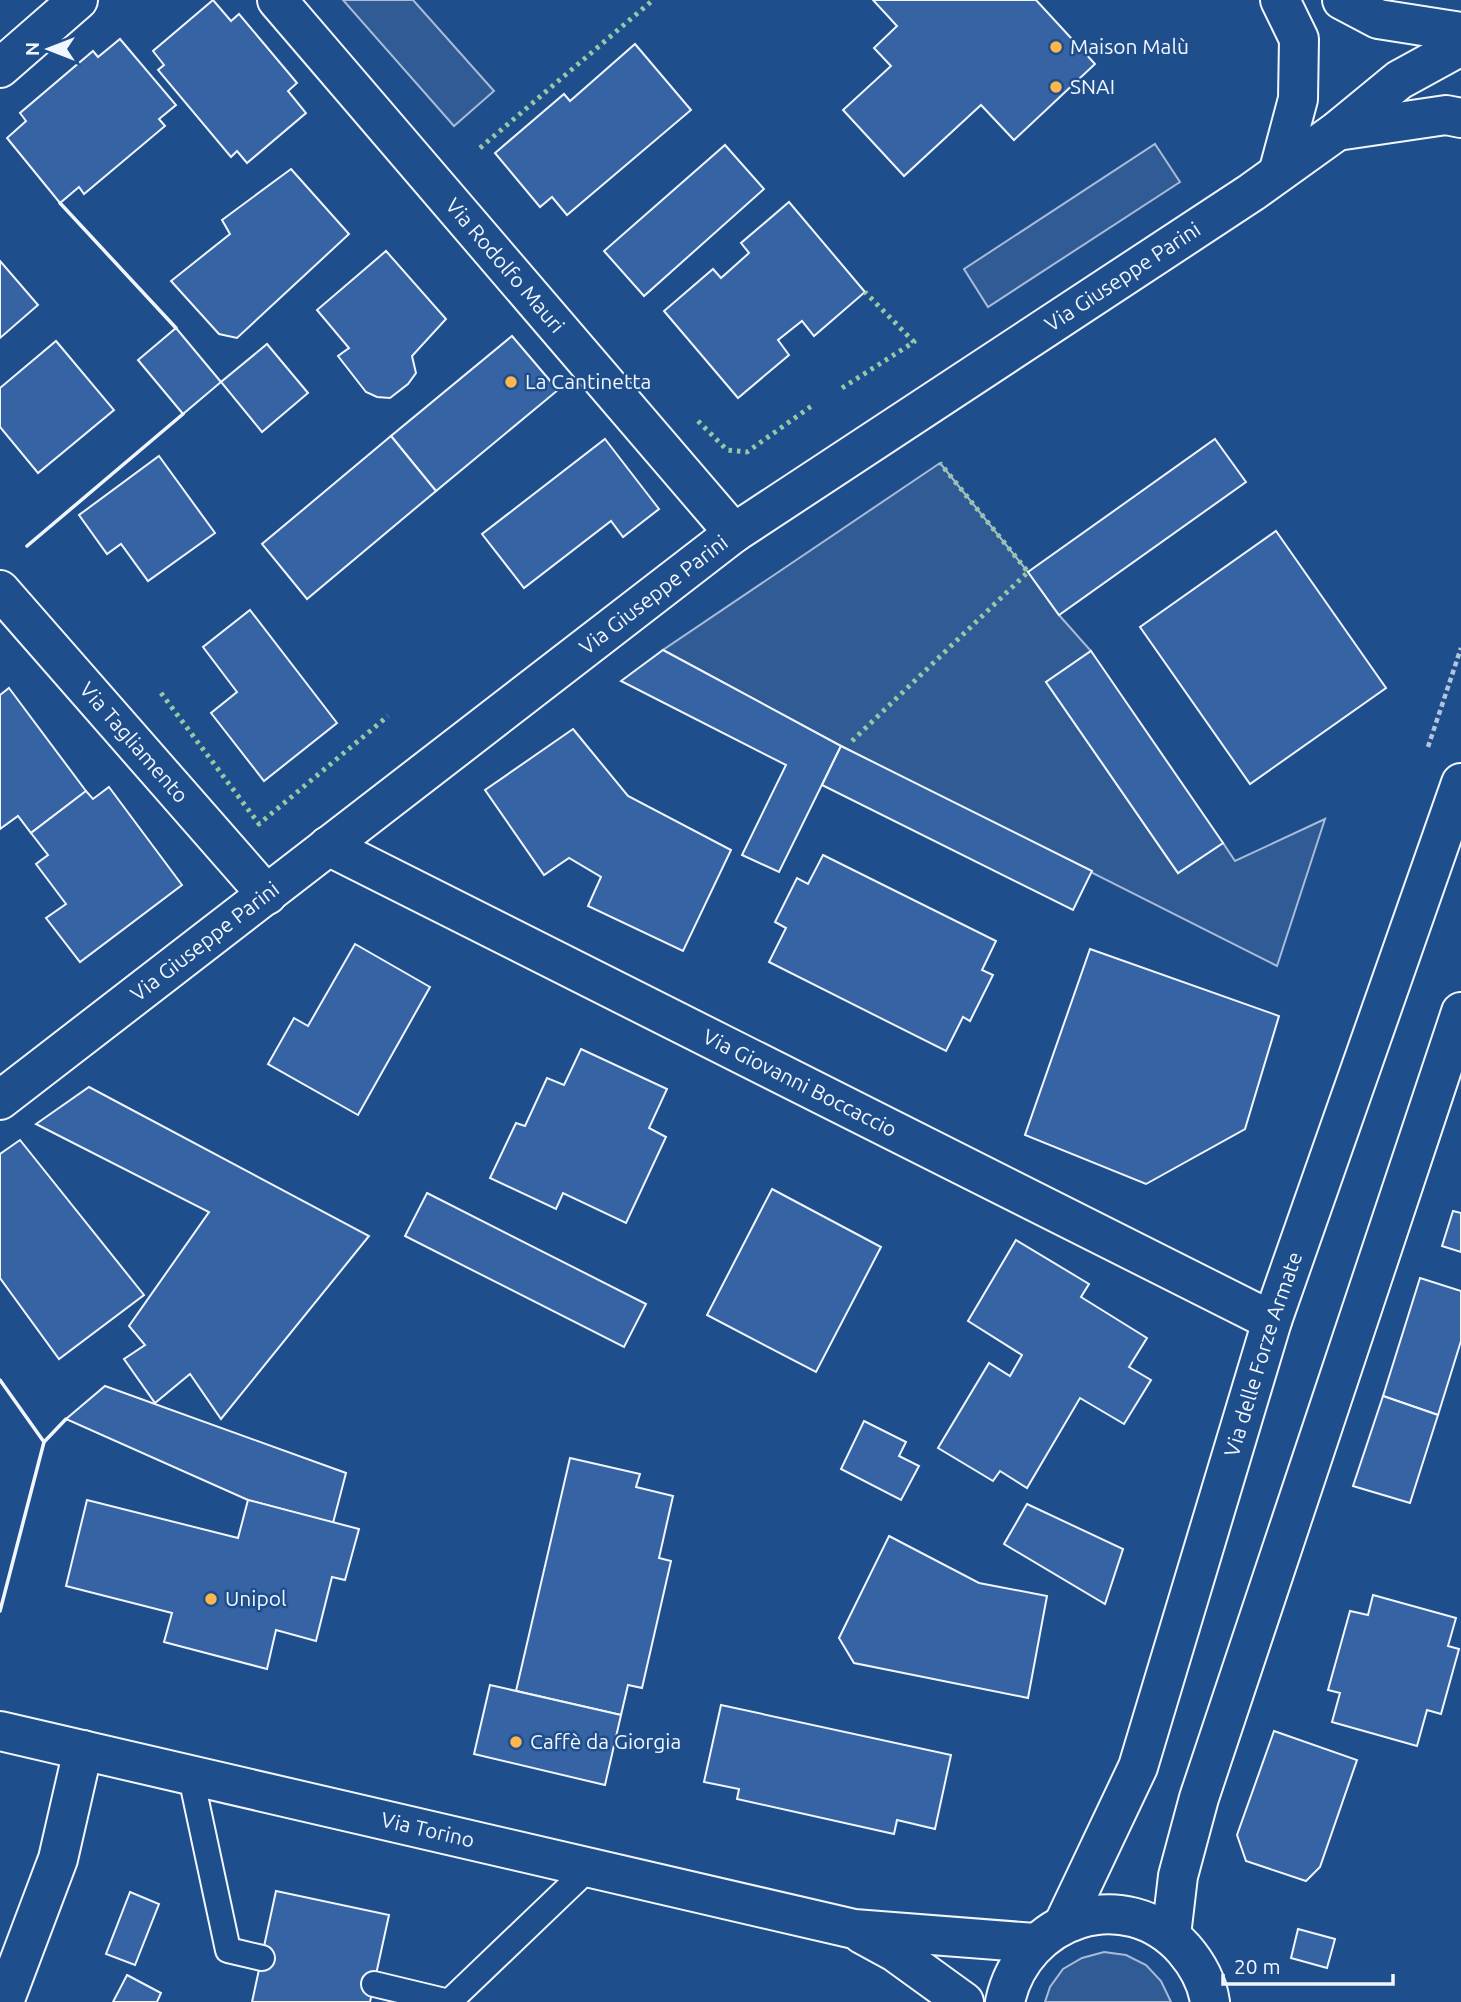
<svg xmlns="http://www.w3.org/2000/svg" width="1461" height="2002" viewBox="0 0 1461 2002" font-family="Ubuntu,sans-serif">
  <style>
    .built { fill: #305b95; stroke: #a8bbd7; stroke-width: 2 }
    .building { fill: #3563a3; stroke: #f2f6ff; stroke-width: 2 }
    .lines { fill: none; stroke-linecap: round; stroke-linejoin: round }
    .service-casing { stroke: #f2f6ff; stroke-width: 28 }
    .minor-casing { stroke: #f2f6ff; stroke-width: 42 }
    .tertiary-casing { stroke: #f2f6ff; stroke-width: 42 }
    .secondary-casing { stroke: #f2f6ff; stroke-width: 42 }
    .path { stroke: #b3c4dc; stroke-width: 4.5; stroke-dasharray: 5 3.5; stroke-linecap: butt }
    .service { stroke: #1f4e8c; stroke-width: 24 }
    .minor { stroke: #1f4e8c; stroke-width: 38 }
    .tertiary { stroke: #1f4e8c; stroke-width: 38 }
    .secondary { stroke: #1f4e8c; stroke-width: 38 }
    .hedge { stroke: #97c8a6; stroke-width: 5; stroke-dasharray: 3.5 5; stroke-linecap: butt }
    .wall { stroke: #f2f6ff; stroke-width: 3.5 }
    .poi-dot { fill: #ffb74d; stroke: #1f4e8c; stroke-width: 2.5 }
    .labels { text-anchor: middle; stroke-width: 5; stroke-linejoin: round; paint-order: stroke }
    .poi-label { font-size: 21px; fill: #f2f6ff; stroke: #1f4e8c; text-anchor: start }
    .street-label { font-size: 21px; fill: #f2f6ff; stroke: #1f4e8c }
  </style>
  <rect width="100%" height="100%" fill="#1f4e8c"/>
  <!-- built -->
  <g class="built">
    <path d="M343 0H413L494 91 454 126Z"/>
    <path d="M1155 144 1180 182 988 307 964 269Z"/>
    <path d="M940 463 1028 572 1059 615 1091 651 1046 682 1178 873 1223 843 1235 861 1325 819 1277 966 841 746 663 650Z"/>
    <path d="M1104 1952 1126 1955 1146 1965 1161 1981 1171 2002H1045L1050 1987 1063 1969 1082 1958Z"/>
  </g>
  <!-- building -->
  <g class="building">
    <path d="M213 0 231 21 239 14 297 83 288 91 306 113 247 163 237 151 231 157 158 70 164 65 153 51Z"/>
    <path d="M873 0H1036L1095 64 1014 140 981 105 904 176 843 110 891 66 874 48 897 26Z"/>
    <path d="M120 39 176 105 159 119 165 126 84 194 79 187 60 203 7 138 26 121 20 113 93 51 98 57Z"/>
    <path d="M635 44 691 110 567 215 552 197 540 207 495 153 564 94 570 101Z"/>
    <path d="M725 145 764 189 644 296 604 251Z"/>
    <path d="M291 169 349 234 237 338 219 334 171 281 230 234 222 220Z"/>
    <path d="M789 202 865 292 814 336 802 321 778 340 789 355 738 398 664 311 713 269 721 278 749 253 741 243Z"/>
    <path d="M386 251 446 319 412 356 416 373 408 384 390 398 377 397 366 392 338 356 349 348 317 310Z"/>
    <path d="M0 261 38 305 0 338Z"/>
    <path d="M176 328 221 382 183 414 138 360Z"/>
    <path d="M512 336 558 390 436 491 391 436Z"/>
    <path d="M56 341 114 410 38 473 0 427V388Z"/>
    <path d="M267 344 308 393 262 432 221 382Z"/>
    <path d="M391 436 436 491 307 599 262 544Z"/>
    <path d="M605 439 659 509 623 537 611 521 524 588 482 534Z"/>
    <path d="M1215 439 1246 482 1059 615 1028 572Z"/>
    <path d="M159 456 215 533 148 581 121 544 107 554 79 515Z"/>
    <path d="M1276 531 1386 688 1250 784 1140 627Z"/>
    <path d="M250 610 337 723 264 781 211 713 237 692 203 647Z"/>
    <path d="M663 650 841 746 779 872 742 855 786 765 621 681Z"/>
    <path d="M1091 651 1223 843 1178 873 1046 682Z"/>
    <path d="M9 688 86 791 31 833 18 816 0 829V695Z"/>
    <path d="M573 729 628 796 731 850 683 951 588 906 601 877 569 858 544 875 485 790Z"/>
    <path d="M841 746 1092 871 1073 910 822 785Z"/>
    <path d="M109 787 182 885 80 962 46 918 66 904 36 864 48 855 31 833 86 791 93 799Z"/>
    <path d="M823 855 996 941 982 970 993 975 970 1021 963 1017 946 1051 769 962 786 928 775 922 797 878 808 884Z"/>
    <path d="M355 944 430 987 358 1115 268 1064 294 1018 308 1026Z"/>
    <path d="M1090 949 1279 1016 1245 1129 1146 1184 1025 1135Z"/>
    <path d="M581 1049 667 1089 649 1128 666 1137 626 1223 563 1193 556 1209 490 1178 516 1123 525 1126 547 1078 564 1085Z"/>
    <path d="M89 1087 369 1236 221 1419 190 1374 155 1403 124 1359 145 1345 129 1326 209 1212 36 1124Z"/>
    <path d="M20 1140 144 1295 59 1359 0 1278V1154Z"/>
    <path d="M772 1189 881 1247 816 1372 707 1315Z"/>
    <path d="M427 1193 646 1304 624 1347 405 1236Z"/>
    <path d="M1453 1211 1461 1213V1252L1442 1246Z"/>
    <path d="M1016 1240 1089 1284 1081 1297 1147 1338 1129 1367 1151 1380 1124 1424 1080 1398 1027 1488 1000 1471 993 1481 938 1448 989 1363 1010 1376 1022 1355 968 1321Z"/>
    <path d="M1420 1278 1461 1291V1341L1438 1415 1383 1396Z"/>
    <path d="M105 1386 346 1473 333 1523 248 1500 66 1419Z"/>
    <path d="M1383 1396 1438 1415 1410 1503 1353 1486Z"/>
    <path d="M864 1421 906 1442 899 1456 919 1466 901 1500 841 1469Z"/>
    <path d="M570 1458 640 1474 636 1487 673 1496 659 1558 671 1561 642 1688 628 1685 621 1715 516 1691Z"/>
    <path d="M87 1500 238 1538 248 1500 359 1529 345 1580 332 1577 316 1641 276 1630 267 1669 164 1642 172 1613 66 1586Z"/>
    <path d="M1027 1504 1123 1549 1105 1604 1004 1544Z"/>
    <path d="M889 1536 979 1583 1047 1596 1028 1698 854 1663 839 1638Z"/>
    <path d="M1373 1595 1456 1618 1448 1646 1459 1649 1441 1714 1427 1710 1417 1746 1332 1722 1340 1693 1328 1690 1350 1611 1368 1615Z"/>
    <path d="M490 1685 621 1715 605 1785 474 1754Z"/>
    <path d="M721 1705 951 1755 935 1829 897 1820 894 1834 737 1799 739 1789 704 1782Z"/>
    <path d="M1274 1731 1357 1760 1320 1867 1306 1881 1246 1861 1237 1835Z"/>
    <path d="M276 1891 389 1915 370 2002H252Z"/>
    <path d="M130 1892 159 1904 135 1965 106 1954Z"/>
    <path d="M1298 1929 1335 1939 1327 1968 1291 1958Z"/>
    <path d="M127 1975 161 1993 157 2002H113Z"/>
  </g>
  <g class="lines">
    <!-- service casing -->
    <g class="service-casing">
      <g id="service">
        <path d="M191 1777 228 1950 262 1958"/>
        <path d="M374 1984 449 2002 588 1869"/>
      </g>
    </g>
    <!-- minor casing -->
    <g class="minor-casing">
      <g id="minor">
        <path id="s1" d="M277 0 734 533"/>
        <path d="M0 68 78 0"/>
        <path d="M1337 131 1446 115 1461 118"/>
        <path d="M1279 170 1298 99 1299 39 1280 0"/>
        <path id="s2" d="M0 590 267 895"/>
        <path id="s3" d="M328 846 1272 1321"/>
        <path id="s4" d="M0 1100 734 533 1252 192 1337 131 1399 80 1461 46"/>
        <path d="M4 2002 58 1859 83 1750"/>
      </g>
    </g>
    <!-- tertiary casing -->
    <g class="tertiary-casing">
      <g id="tertiary">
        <path d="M1342 0 1378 19 1461 32"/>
        <path id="s5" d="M1064 1923 1138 1767 1272 1321 1461 783"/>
        <path d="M1171 1935 1178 1876 1199 1798 1461 1012"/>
      </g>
    </g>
    <!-- secondary casing -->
    <g class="secondary-casing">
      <g id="secondary">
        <path id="s6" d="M0 1731 854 1929 1035 1943"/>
        <path d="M862 1934 895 1952 964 2002"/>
        <path d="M1005 2002C1023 1917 1125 1883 1184 1949 1197 1964 1207 1982 1210 2002"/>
      </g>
    </g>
    <!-- path -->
    <path class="path" d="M1428 747 1461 648"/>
    <!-- service -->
    <use href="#service" class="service"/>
    <!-- minor -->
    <use href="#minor" class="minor"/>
    <!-- tertiary -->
    <use href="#tertiary" class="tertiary"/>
    <!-- secondary -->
    <use href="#secondary" class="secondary"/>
    <!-- hedge -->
    <g class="hedge">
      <path d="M480 148 653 0"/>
      <path d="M842 388 914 342 865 292"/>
      <path d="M698 421 727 450 747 452 813 405"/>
      <path d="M161 693 259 824 388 716"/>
      <path d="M852 741 1028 572 940 463"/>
    </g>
    <!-- wall -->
    <g class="wall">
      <path d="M60 203 176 328"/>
      <path d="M27 546 183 414"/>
      <path d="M0 1380 44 1442"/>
      <path d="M0 1611 44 1442 66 1419"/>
    </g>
  </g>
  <!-- markers -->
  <g class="poi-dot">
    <circle cx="1056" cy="47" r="7"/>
    <circle cx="1056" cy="87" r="7"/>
    <circle cx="511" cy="382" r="7"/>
    <circle cx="211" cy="1599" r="7"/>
    <circle cx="516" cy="1742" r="7"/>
  </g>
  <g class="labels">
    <!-- poi labels -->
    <g class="poi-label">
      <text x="1070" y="54">Maison Malù</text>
      <text x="1070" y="94">SNAI</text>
      <text x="525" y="389">La Cantinetta</text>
      <text x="225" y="1606">Unipol</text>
      <text x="530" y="1749">Caffè da Giorgia</text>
    </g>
    <!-- street labels -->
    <g class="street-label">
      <text dy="7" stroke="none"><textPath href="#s1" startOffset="350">Via Rodolfo Mauri</textPath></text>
      <text dy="7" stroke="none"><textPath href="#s4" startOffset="1393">Via Giuseppe Parini</textPath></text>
      <text dy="7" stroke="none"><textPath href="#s4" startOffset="826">Via Giuseppe Parini</textPath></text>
      <text dy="7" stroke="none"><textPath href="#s2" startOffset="203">Via Tagliamento</textPath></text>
      <text dy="7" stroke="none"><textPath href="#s4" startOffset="259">Via Giuseppe Parini</textPath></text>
      <text dy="7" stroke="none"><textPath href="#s3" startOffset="528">Via Giovanni Boccaccio</textPath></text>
      <text dy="7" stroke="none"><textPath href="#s5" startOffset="604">Via delle Forze Armate</textPath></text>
      <text dy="7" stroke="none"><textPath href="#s6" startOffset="439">Via Torino</textPath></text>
    </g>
  </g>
  <!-- north arrow -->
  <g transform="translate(49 49) rotate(270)" stroke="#1f4e8c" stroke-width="5" paint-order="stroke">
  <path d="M0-5L12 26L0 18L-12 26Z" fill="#f2f6ff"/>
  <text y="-10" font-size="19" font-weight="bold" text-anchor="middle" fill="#f2f6ff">N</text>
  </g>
  <!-- scale -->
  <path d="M1223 1974v10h170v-10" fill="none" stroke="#f2f6ff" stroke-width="3.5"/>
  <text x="1234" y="1974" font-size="21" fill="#f2f6ff" stroke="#1f4e8c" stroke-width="5" paint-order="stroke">20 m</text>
</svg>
